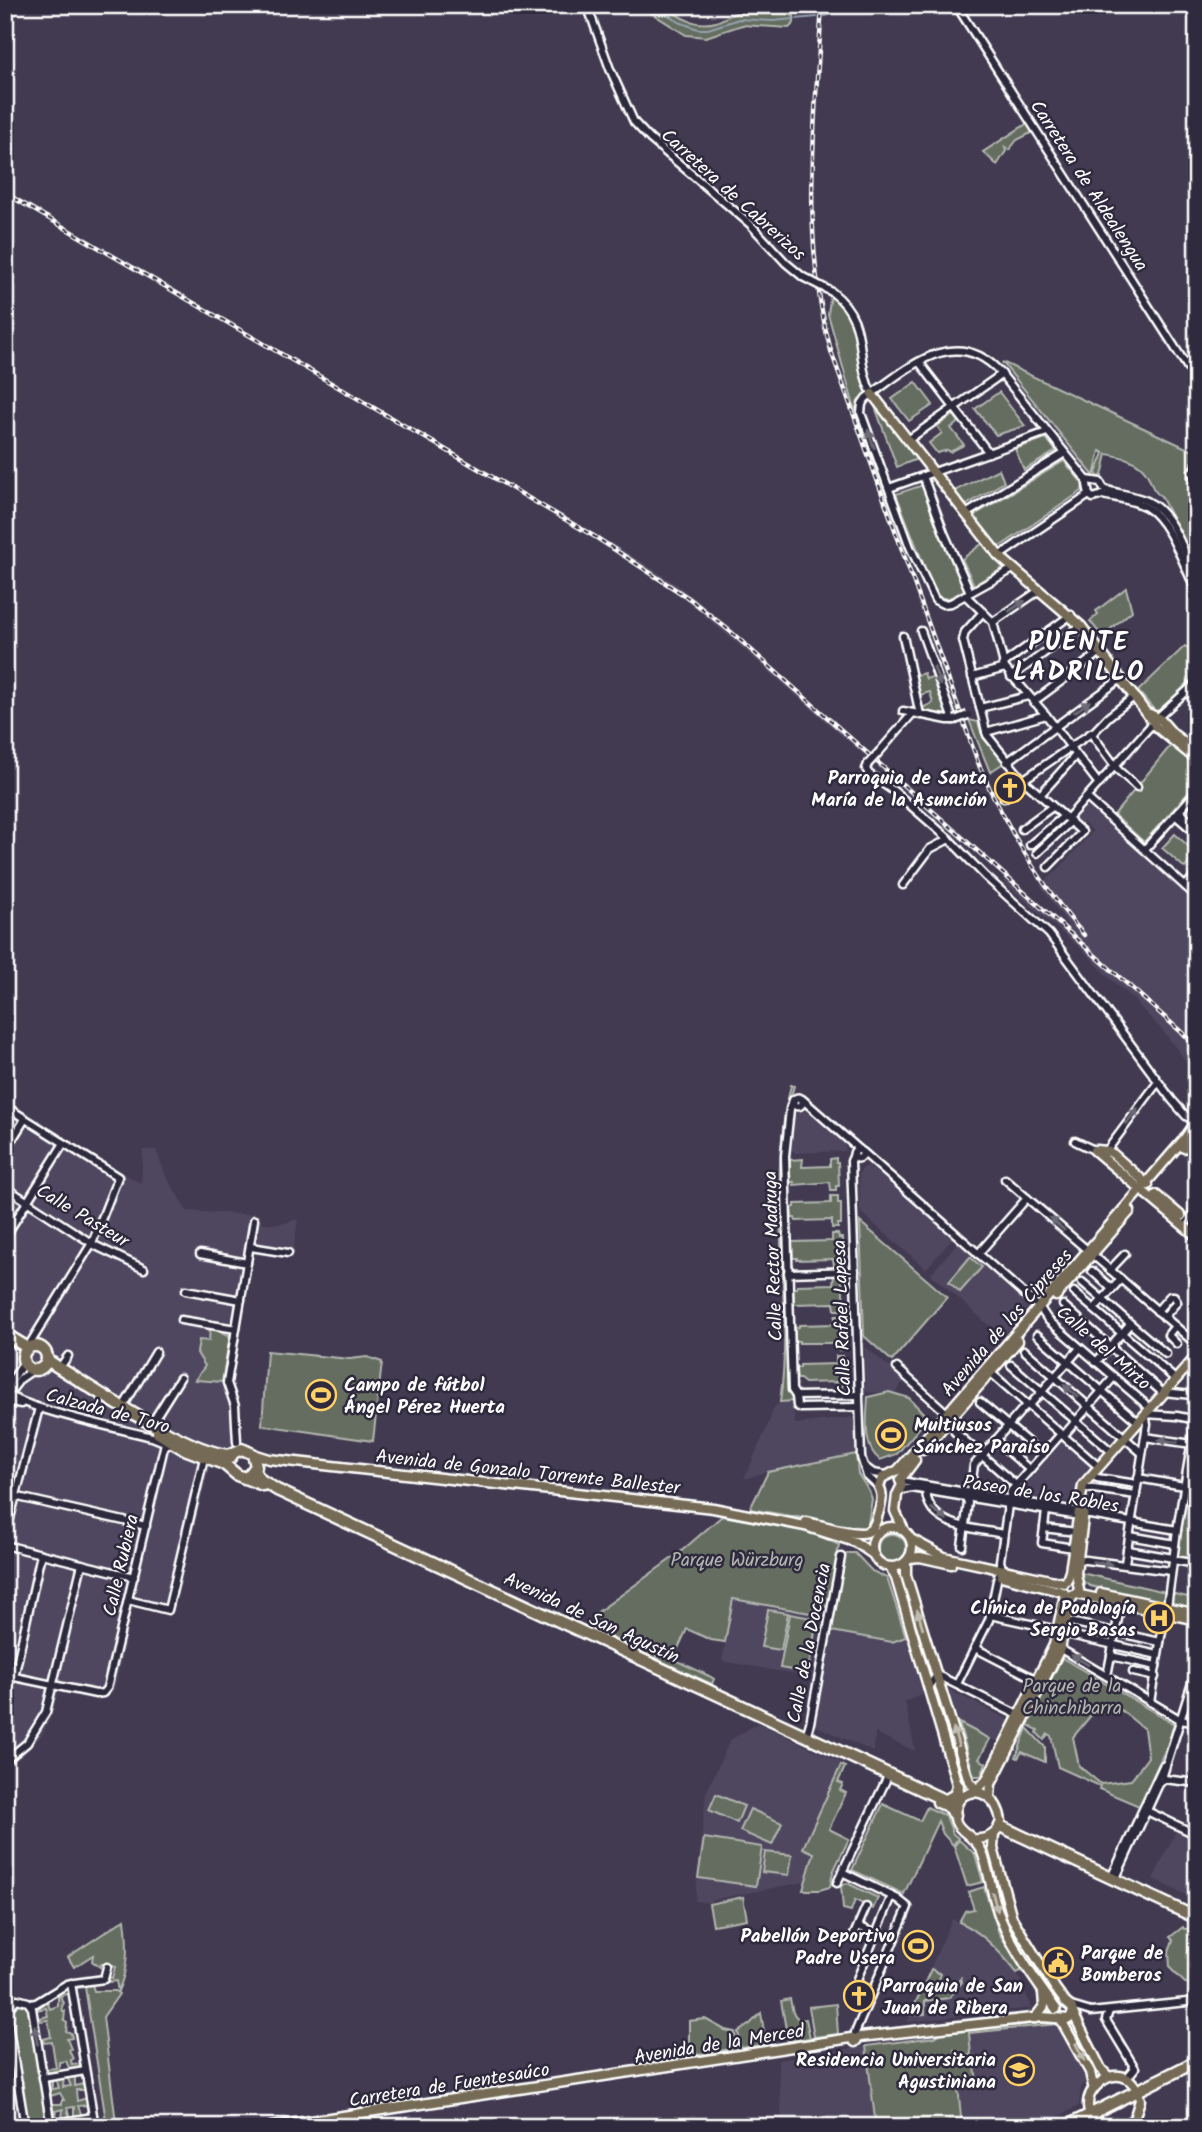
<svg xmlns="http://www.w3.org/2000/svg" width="1202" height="2132" viewBox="0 0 1202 2132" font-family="Kalam,sans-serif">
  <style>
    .built { fill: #4f465e }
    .green { fill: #656d60; stroke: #b2b6b0; stroke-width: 2; fill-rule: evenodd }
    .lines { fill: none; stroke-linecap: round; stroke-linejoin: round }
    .stream { stroke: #96a1b0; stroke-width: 2 }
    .minor-casing { stroke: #fff; stroke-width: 11 }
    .major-casing { stroke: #fff; stroke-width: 13 }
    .highway-casing { stroke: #fff; stroke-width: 15 }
    .minor { stroke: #2f2a3d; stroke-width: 6 }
    .major { stroke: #746b55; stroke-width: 8 }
    .highway { stroke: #746b55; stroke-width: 10 }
    .rail-casing { stroke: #fff; stroke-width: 4.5 }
    .rail { stroke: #2f2a3d; stroke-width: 2; stroke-dasharray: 5; stroke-linecap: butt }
    .minor-bridge-casing { stroke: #fff; stroke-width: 11; stroke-linecap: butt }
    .minor-bridge { stroke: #2f2a3d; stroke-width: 6 }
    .oneway { fill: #6d6a77 }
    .oneway2 { fill: #c0bcb2 }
    .labels { text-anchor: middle; stroke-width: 5; stroke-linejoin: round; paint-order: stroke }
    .street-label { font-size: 19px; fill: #fff; stroke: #2f2a3d }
    .poi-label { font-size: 19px; font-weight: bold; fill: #fff; stroke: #2f2a3d; text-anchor: end }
    .park-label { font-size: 19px; fill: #b2b6b0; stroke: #2f2a3d }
    .district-label { font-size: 26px; font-weight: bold; letter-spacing: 2px; fill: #fff; stroke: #2f2a3d }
  </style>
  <rect width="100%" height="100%" fill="#423a50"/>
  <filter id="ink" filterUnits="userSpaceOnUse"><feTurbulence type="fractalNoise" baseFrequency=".0143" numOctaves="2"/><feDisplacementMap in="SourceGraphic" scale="14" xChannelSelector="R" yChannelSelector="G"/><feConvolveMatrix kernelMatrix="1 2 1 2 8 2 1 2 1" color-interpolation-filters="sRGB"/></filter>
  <g filter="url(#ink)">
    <!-- built -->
    <g class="built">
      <path d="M597 541H608L645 564 679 586 721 620 1072 931 1040 885 1057 871 1093 831 1083 822 1079 826 1074 821 1087 803 1182 888 1197 902V1080L1188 1064 1162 1030 1131 997 1106 975 1088 955 1003 882 1005 879 720 629 677 593Z"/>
      <path d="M5 1101 108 1165 141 1183 143 1150H156L166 1176 187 1211 260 1215 261 1222 271 1224 285 1223 298 1219 293 1254 287 1256 255 1251 232 1378 240 1401 241 1431 231 1451 209 1469 173 1614 168 1616 138 1608 132 1610 115 1688 111 1692 105 1697 96 1699 59 1690 51 1717 42 1735 25 1754 5 1769Z"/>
      <path d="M804 1110 844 1142 846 1151 795 1153 790 1148 793 1145 791 1142 794 1116 798 1111Z"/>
      <path d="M869 1166 953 1238 926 1269 860 1212 859 1173 864 1167Z"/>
      <path d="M958 1242 1030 1304 1002 1337 931 1274Z"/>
      <path d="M864 1346 905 1380 895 1393 865 1392Z"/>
      <path d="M793 1401 795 1424 854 1417 856 1454 780 1468 744 1479 767 1427 774 1407 780 1402Z"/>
      <path d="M1063 1441 1091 1466 1078 1480 1075 1503 1017 1494Z"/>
      <path d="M733 1599 821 1615 810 1677 722 1661Z"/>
      <path d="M831 1631 892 1642 906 1637 923 1695 905 1701 915 1751 875 1733 874 1752 814 1725Z"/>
      <path d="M948 1689 1009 1720 998 1742 959 1723Z"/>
      <path d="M758 1723 842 1763 803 1847 814 1853 804 1882 711 1900V1903L695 1901 706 1793 730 1740Z"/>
      <path d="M1177 1829 1197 1838 1194 1899 1153 1879Z"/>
      <path d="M952 1919 968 1925 1011 1965 1017 1973 1032 2008 907 2022Z"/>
      <path d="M1057 2024 1086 2080 1081 2089 1079 2106 1037 2127H962L953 2035Z"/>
      <path d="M866 2046 876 2127H782L778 2060Z"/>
    </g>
    <!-- green -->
    <g class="green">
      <path d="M634 5H666C679 19 697 27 716 22 724 19 732 13 741 12 755 12 766 17 779 10L794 16V23L789 28 742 25 706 37 686 35 648 11Z"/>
      <path d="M1028 123 1033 132 1017 140 1009 150 1005 147 1006 151 997 165 983 152Z"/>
      <path d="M831 294C861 320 859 354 867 391V394L861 397 855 410 828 314Z"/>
      <path d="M1002 362 1197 453V462L1190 466 1187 477 1197 498V569L1161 496C1152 491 1152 484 1148 476 1140 460 1123 457 1107 454L1102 476 1098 477 1096 473 1104 453 1100 451 1094 476Z"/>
      <path d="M916 382 933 405 909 421 892 399Z"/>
      <path d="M999 392 1025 426 996 435 975 409Z"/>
      <path d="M874 404 917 459 897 467Z"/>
      <path d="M954 415 959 422 951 428 964 445 950 452 948 450 937 453 929 443 942 433 937 426Z"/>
      <path d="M1046 438 1056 451 1024 470 1015 449Z"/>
      <path d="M1064 461 1083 484 1082 491 998 548 973 516Z"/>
      <path d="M999 469 1004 482 965 506 954 491Z"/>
      <path d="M923 485 940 534 965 590C954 595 945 604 935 593L896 494Z"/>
      <path d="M983 543 1003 568 974 585 962 559Z"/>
      <path d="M1126 588 1132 611 1102 636 1090 621 1098 614 1096 611Z"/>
      <path d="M1185 646 1197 654V674L1160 710 1155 711 1138 691Z"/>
      <path d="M914 670 917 675 924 673 926 679 935 676 949 715 947 717 923 712 922 708 933 703 930 692 920 695Z"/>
      <path d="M969 720 978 722 981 732 1005 762 990 772Z"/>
      <path d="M1171 745 1197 765V783L1144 842 1114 815Z"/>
      <path d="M1175 834 1197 854 1185 868 1162 848Z"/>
      <path d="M791 1085 794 1086 785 1117 781 1155 788 1390 793 1401 780 1402C795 1297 764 1189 791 1085Z"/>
      <path d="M836 1158V1162H838L839 1186H836V1190H831L830 1182 794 1185V1182H790V1160L803 1159 802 1167 830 1166V1159Z"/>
      <path d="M831 1196H838V1203H841V1224H838V1228H832V1220L796 1221 795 1218H792L791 1208 795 1207V1204L831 1203Z"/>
      <path d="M860 1222 947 1297 892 1361 864 1336Z"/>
      <path d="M832 1234H838L839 1238H842L843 1262H838V1266H834L833 1259 797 1260V1258H793L792 1242 832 1241Z"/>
      <path d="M970 1257 982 1267 960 1292 949 1282Z"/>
      <path d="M834 1276H839L840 1279 842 1280 844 1305H841V1310H835L834 1303 794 1304 793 1288H797V1285L833 1284Z"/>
      <path d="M835 1316H841L842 1320 852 1319V1324L842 1325 843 1350H836V1343H799V1341H795V1328L799 1327V1325L835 1324Z"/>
      <path d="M210 1328 223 1330V1334L230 1335 222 1382 195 1380 205 1366 197 1353 199 1340 209 1341Z"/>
      <path d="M267 1351 350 1359 367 1357 382 1362 373 1441 262 1425Z"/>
      <path d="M836 1356H843V1360H845L846 1381 842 1386V1390H837V1382L805 1383 800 1379H797L796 1368H800V1365L836 1364Z"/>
      <path d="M889 1392 909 1398 928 1418 897 1454 880 1460C862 1447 867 1416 868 1397Z"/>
      <path d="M856 1454 858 1474 869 1491 872 1499 868 1524 863 1528 750 1509 768 1472Z"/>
      <path d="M1187 1488 1197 1489V1559L1177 1556Z"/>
      <path d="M722 1516 809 1531 839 1545 828 1607 822 1606 821 1615 733 1599 725 1642 711 1640 687 1629 673 1659 709 1676 714 1679 712 1684 658 1660 660 1654 658 1652 655 1659 590 1627 595 1614 678 1554Z"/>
      <circle cx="892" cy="1548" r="14"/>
      <path d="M849 1553H855L872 1571 887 1578 906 1637 892 1642 831 1631 845 1555Z"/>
      <path d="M1081 1573 1197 1599V1610L1090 1586 1082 1581Z"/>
      <path d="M768 1610 788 1613 781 1650 761 1647Z"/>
      <path d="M790 1614 817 1619 808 1673 780 1668Z"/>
      <path d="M1062 1658 1174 1724 1169 1742 1139 1806 1099 1789 1100 1786 1058 1767 1051 1736 1048 1734 1044 1740 1037 1733 1038 1730 1028 1725ZM1121 1710 1144 1729 1148 1757 1131 1780 1101 1784 1079 1766 1073 1737 1092 1714Z"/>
      <path d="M959 1723 990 1739 979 1759 986 1763 981 1776H974Z"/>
      <path d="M1027 1728 1045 1747V1762L1022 1752 1018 1758 1016 1757Z"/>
      <path d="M841 1765 845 1767 838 1782 843 1784 840 1790 846 1793 829 1829 849 1839 833 1872 830 1887 819 1890H803L814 1853 803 1848Z"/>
      <path d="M716 1794 744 1806 737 1823 709 1810Z"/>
      <path d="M883 1804 920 1821 927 1807 929 1808 946 1816 953 1834 958 1838 953 1845 943 1834 938 1821 904 1894 852 1870Z"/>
      <path d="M750 1809 782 1823 772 1845 740 1831Z"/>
      <path d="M704 1838 762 1847 756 1886 698 1878Z"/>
      <path d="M959 1840 975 1854 983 1882 967 1886 954 1846Z"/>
      <path d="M765 1852 792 1855 789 1875 762 1872Z"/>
      <path d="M992 1852 1006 1906 1038 1968 1037 1970 1032 1969 1005 1925 985 1854Z"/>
      <path d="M847 1883 878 1898 873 1909 855 1900 851 1911 843 1909 841 1886Z"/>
      <path d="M984 1887 999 1933 1022 1970 1017 1973C1002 1954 982 1931 959 1922L965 1911 974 1909 968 1892Z"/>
      <path d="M743 1897 747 1919 713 1925 709 1904Z"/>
      <path d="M125 1919C128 1944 129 1968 118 1991L116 1981 108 1982 109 1977 112 1978 115 1967 101 1964 100 1967 92 1961 93 1955 74 1967 68 1957Z"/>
      <path d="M1183 1927 1184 1929 1197 1928V1984L1185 1983 1170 1968 1169 1951 1173 1940 1170 1937Z"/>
      <path d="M931 1969 941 1974 935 1990 944 1986 954 1990 961 1978 962 1982 949 1998 925 2001V2014L910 2015Z"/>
      <path d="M92 1984 94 1991H115L119 1994 103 2017 116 2123 107 2127 85 1987 76 1988 78 1986Z"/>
      <path d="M66 1989 70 1993 60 1996 64 2003 62 2006 63 2011H65L64 2021 67 2023 66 2031 71 2033 72 2038 67 2039 71 2049 69 2050 73 2059 71 2060 72 2065 82 2064 79 2069 70 2070 66 2061 59 2062V2072L49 2073 46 2069 56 2068 52 2042 44 2043 43 2039 51 2037 48 2020 41 2021 40 2018 48 2016 46 2008 37 2010 47 2001 50 2009 58 2006V1994Z"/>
      <path d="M790 1999 793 2013 799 2020 806 2019 810 2038 788 2041 781 2001Z"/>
      <path d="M18 2003H23L29 2009 48 2127H29L10 2012 11 2008Z"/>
      <path d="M836 2004 838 2034 814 2037 809 2007Z"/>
      <path d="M761 2013 766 2044 741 2048 738 2032 750 2024Z"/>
      <path d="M705 2019 725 2030 735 2032 737 2048 689 2056V2021Z"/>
      <path d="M1051 2022 1057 2024 969 2033 971 2055 956 2056 954 2049 955 2058 974 2056 977 2084 958 2086 962 2127H876L866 2046 935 2037 941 2033Z"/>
      <path d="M75 2075V2086L83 2084 82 2077 79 2075 84 2078 86 2090H76L77 2101 87 2098 90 2114 86 2115 88 2112 86 2105 78 2106 82 2116 74 2117V2107L67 2108 70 2118 62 2119 63 2109 55 2111 58 2120H55L52 2104H62V2100H64L60 2093 51 2096 49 2081 52 2079V2089L59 2088 56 2079 64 2077 63 2087 71 2086 67 2077Z"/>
    </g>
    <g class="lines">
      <!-- stream -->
      <g class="stream">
        <path d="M654 5 679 22 698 29H708L739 19 772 21 817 17"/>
        <path d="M825 16 829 15 836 5"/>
      </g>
      <!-- minor casing -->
      <g class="minor-casing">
        <g id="minor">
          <path d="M587 5 610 69 634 122 650 139 750 224 786 263 803 277"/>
          <path d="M956 5 1197 382"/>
          <path d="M832 292C871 322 853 357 872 394"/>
          <path d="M919 362 989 453"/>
          <path d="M908 440 1002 374"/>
          <path d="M1197 464 1192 472 1197 485"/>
          <path d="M923 476 944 533 970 592"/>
          <path d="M1087 480 1100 482 1104 489"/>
          <path d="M889 488 1047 432"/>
          <path d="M1104 489C1118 494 1134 495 1147 501 1174 514 1184 554 1197 579"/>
          <path d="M1103 495C1116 498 1134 500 1146 507 1170 521 1184 567 1197 592"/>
          <path d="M966 514 1065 453"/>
          <path d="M999 556 1089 495"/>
          <path d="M1013 569 951 603 943 604 935 600 910 547 861 413 862 404 866 398C906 370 954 323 999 371L1086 479 1089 495 1093 498 1103 495"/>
          <path d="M965 595 993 622 1005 668 1046 715 1099 784"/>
          <path d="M983 612 965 632 963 640 987 735 1023 780 1082 832 1048 867"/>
          <path d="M993 622 1040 590"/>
          <path d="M921 631 953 720"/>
          <path d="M903 636 920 715"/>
          <path d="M1003 664 1071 615"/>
          <path d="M972 677 1005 668"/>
          <path d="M1011 677 1081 626"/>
          <path d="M1187 692 1197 702"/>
          <path d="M1033 702 1102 651"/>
          <path d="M980 708 1028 696"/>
          <path d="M903 711 948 720H955"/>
          <path d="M1157 718 1197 682"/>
          <path d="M986 732 1046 715"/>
          <path d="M1092 734 1108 717 1135 696"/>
          <path d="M880 751 913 713"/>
          <path d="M1007 762 1122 678"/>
          <path d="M868 764 866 769 869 774 895 792 949 839 985 876 1049 934 1172 1100 1186 1116 1195 1122"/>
          <path d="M1023 780 1091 733 1118 770 1137 787"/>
          <path d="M1040 795 1075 756"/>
          <path d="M1004 798 1026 782"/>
          <path d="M1087 798 1197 897"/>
          <path d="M1179 811 1197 827"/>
          <path d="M1175 815 1197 834"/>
          <path d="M1067 819 1153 723"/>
          <path d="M1022 829 1052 807"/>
          <path d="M1030 845 1064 816"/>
          <path d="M1145 849 1197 791"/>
          <path d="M1037 853 1071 821"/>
          <path d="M903 885 930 849 949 839"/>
          <path d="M1185 886 1197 874"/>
          <circle cx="798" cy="1102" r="4.5"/>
          <path d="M802 1099 860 1150"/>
          <path d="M793 1100 790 1109 785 1156 792 1390 796 1396 797 1406 801 1408 859 1407"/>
          <path d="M5 1106 118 1177 92 1243 31 1342"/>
          <path d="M1075 1141 1094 1150"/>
          <circle cx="858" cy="1154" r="4.5"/>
          <path d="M5 1151 25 1119"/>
          <path d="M855 1152 851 1161 861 1457 867 1476 879 1487"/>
          <path d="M863 1152 1040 1308 1048 1320 1150 1408"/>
          <path d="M1105 1153 1158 1082"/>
          <path d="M1005 1179 1197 1345"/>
          <path d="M5 1187 96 1246 144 1269"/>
          <path d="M1187 1221 1197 1210"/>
          <path d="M5 1237 64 1143"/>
          <path d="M251 1247 288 1253"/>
          <path d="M200 1254 247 1263"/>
          <path d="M978 1254 1027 1198"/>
          <path d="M1110 1270 1125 1254"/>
          <path d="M1092 1271 1112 1289"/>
          <path d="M788 1273 855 1271"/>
          <path d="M1082 1282 1166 1354"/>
          <path d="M186 1290 241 1300"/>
          <path d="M1074 1292 1175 1379"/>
          <path d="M1063 1305 1163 1393"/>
          <path d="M1094 1309 1121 1279"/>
          <path d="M1157 1311 1170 1296H1174L1177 1302 1164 1317"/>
          <path d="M181 1320 236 1329"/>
          <path d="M1175 1326 1168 1335 1177 1344"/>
          <path d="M1037 1335 1138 1422"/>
          <path d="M1024 1350 1142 1453"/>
          <path d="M1096 1362 1130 1324"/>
          <path d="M63 1363 68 1356"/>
          <path d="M1011 1365 1112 1452"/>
          <path d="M897 1368 950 1416"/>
          <path d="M990 1372 1099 1467"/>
          <path d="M5 1389 24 1363"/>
          <path d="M5 1392C20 1408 125 1430 152 1437L169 1444"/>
          <path d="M1164 1392 1192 1395"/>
          <path d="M8 1395 20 1379 33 1370"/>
          <path d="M796 1396 859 1395"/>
          <path d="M6 1401 21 1404"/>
          <path d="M126 1402 156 1352"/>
          <path d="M980 1402 1043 1455"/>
          <path d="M1029 1406 1080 1348"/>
          <path d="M1145 1414 1177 1416 1197 1420"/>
          <path d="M153 1421 180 1378"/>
          <path d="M955 1432 1017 1486"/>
          <path d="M1064 1435 1114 1377"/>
          <path d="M1145 1437 1192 1444"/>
          <path d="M995 1440 1030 1470"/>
          <path d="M237 1442 235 1406 227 1383 254 1220"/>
          <path d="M865 1467 873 1473 885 1475"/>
          <path d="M1092 1475 1097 1478 1137 1484"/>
          <path d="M1138 1478 1184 1486"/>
          <path d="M901 1481 1082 1512"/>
          <path d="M1186 1483 1197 1484"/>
          <path d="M1087 1488 1136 1495"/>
          <path d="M901 1490 912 1488 1073 1515H1090L1177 1530"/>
          <path d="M926 1491C928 1528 976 1528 1003 1534"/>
          <path d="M970 1493 974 1465 1027 1404"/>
          <path d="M5 1494 146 1526"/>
          <path d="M1009 1499 1011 1491 1061 1434"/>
          <path d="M1046 1511 1042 1543 1073 1548"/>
          <path d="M1044 1528 1076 1532"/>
          <path d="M1130 1536 1175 1544"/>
          <path d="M5 1537 39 1408"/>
          <path d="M5 1545 134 1577"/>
          <path d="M962 1546 968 1503 966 1497"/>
          <path d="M1127 1550 1173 1558"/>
          <path d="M1078 1559 1171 1571"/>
          <path d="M1173 1560 1197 1564"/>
          <path d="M1125 1563 1147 1424 1146 1419 1142 1417"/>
          <path d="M1003 1571 1000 1561 1008 1505"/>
          <path d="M128 1600 168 1610 204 1458"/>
          <path d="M1167 1607 1177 1530 1197 1411"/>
          <path d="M990 1615 1058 1630"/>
          <path d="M1066 1621 1160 1642"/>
          <path d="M1064 1631 1070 1635 1158 1655"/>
          <path d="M975 1648 1037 1680"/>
          <path d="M1059 1648 1181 1720 1197 1723"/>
          <path d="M1111 1656 1156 1666"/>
          <path d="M1133 1672 1155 1677"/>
          <path d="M5 1675 96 1694 103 1693 107 1688 165 1443"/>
          <path d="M1107 1676 1121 1603"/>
          <path d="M14 1677 41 1554"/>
          <path d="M957 1684 989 1620 998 1575"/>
          <path d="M929 1686 937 1675 1022 1717"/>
          <path d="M1150 1702 1165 1613"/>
          <path d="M806 1736 810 1723 841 1557"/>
          <path d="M5 1761 27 1743 46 1712 82 1564"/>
          <path d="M1164 1779 1197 1783"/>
          <path d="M1147 1811 1197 1835"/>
          <path d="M842 1872 898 1899 908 1907 855 2033"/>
          <path d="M1111 1878 1163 1766"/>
          <path d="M1115 1880 1159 1784 1164 1779 1163 1775 1197 1667"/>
          <path d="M837 1883 889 1774"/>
          <path d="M858 1926 876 1934"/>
          <path d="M853 1937 866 1907"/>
          <path d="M71 1983 95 2127"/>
          <path d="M872 1991 860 1986 857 1979 892 1896"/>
          <path d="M30 2004 36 2003 67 1984 104 1979 107 1967"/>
          <path d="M1071 2006 1091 2012 1197 2001"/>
          <path d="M1109 2011 1106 2020 1135 2068 1126 2079"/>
          <path d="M43 2078 85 2071"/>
          <path d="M5 2084 18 2082"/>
          <path d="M51 2124 93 2117"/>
          <path d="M25 2127 8 2023 7 2009 17 1999 28 2002 32 2008 51 2127"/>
          <path d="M1081 2127 1096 2121"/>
        </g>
      </g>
      <!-- major casing -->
      <g class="major-casing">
        <g id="major">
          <path d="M872 394 999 556 1081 626 1153 722"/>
          <path d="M1150 714 1160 719 1173 734 1197 752"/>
          <path d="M1154 721 1155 726 1197 760"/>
          <path d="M1184 1148 1196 1136"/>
          <path d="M1094 1150 1197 1237"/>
          <path d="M1097 1150 1107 1151 1113 1154 1148 1185"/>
          <path d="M1156 1195 1181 1216"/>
          <path d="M1056 1296 1130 1211"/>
          <path d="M923 1450 1018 1341"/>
          <path d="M253 1454 269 1459 713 1508 805 1526 855 1542 874 1555"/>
          <path d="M900 1480 915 1460"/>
          <path d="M900 1480 902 1485 897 1495 895 1511 904 1530"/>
          <path d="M806 1522C820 1524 855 1537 867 1532 874 1529 876 1521 878 1514 881 1504 884 1496 879 1487L882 1478 898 1470 905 1462 1185 1138 1197 1121"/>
          <circle cx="892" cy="1547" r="20"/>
          <path d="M911 1539 944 1557 1064 1583"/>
          <path d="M909 1558 920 1557 951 1564"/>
          <path d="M906 1562V1575L966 1771 969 1781 978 1792"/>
          <path d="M890 1567 896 1578 959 1791"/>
          <path d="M1001 1576 1063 1592"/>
          <path d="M1067 1580 1070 1571 1083 1485 1193 1360"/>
          <path d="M1101 1593 1188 1612"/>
          <path d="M1076 1594 1197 1620"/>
          <path d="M1070 1596 1076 1594 1079 1590 1076 1573 1084 1511"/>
          <path d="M974 1792 986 1781 1054 1645 1065 1594"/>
          <path d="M990 1797 991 1784 1060 1649 1070 1602 1073 1596"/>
          <path d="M972 1839C986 1840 998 1835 1001 1821 998 1800 980 1783 960 1798 943 1833 973 1829 982 1852 990 1874 992 1898 1001 1920 1014 1951 1036 1982 1056 2009"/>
          <path d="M1073 2013 1101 2069 1109 2077"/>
          <path d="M1035 2018 1044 2006 1043 1993"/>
          <path d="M1061 2020 1090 2072 1093 2086"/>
          <path d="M271 2127 851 2038 855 2042 860 2037 1041 2017 1069 2019 1073 2013 1072 2008 1066 2003 1055 1988 1012 1918 993 1848 994 1834"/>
          <path d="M1107 2127C1054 2106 1127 2041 1140 2100L1134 2119 1121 2127"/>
        </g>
      </g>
      <!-- highway casing -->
      <g class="highway-casing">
        <g id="highway">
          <path d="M5 1334 28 1348"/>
          <circle cx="35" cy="1358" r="12"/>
          <path d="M47 1360C86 1384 191 1456 232 1455"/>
          <path d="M158 1433 182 1448 224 1464 237 1475 263 1485"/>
          <path d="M230 1458 233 1453 242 1449 253 1454 256 1466 249 1475"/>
          <path d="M254 1471 261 1480 277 1490 944 1800 951 1802 960 1798"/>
          <path d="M948 1799 955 1795 958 1786"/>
          <path d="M938 1802 947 1806 955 1815"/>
          <path d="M1000 1826 1197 1918"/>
          <path d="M1065 2127 1197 2061"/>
        </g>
      </g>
      <!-- minor -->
      <use href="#minor" class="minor"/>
      <!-- major -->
      <use href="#major" class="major"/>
      <!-- highway -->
      <use href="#highway" class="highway"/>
      <!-- rail casing -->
      <g class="rail-casing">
        <g id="rail">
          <path d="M822 5C815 120 800 239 831 351L979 765C1006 827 1040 884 1084 935"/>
          <path d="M5 193 597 538 690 599 731 632 1197 1046"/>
        </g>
      </g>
      <!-- rail -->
      <use href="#rail" class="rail"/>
      <!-- minor-bridge casing -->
      <g class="minor-bridge-casing">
        <g id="minor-bridge">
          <path d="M803 277 832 292"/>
          <path d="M955 720 968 715"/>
          <path d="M868 764 880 751"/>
        </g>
      </g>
      <!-- minor-bridge -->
      <use href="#minor-bridge" class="minor-bridge"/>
    </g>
    <!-- one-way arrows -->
    <defs><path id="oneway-solid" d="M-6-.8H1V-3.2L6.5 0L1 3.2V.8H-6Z" transform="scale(1.75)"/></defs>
    <g class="oneway">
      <use href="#oneway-solid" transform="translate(871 439) rotate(-110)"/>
      <use href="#oneway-solid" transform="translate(1017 606) rotate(-34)"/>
      <use href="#oneway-solid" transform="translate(937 676) rotate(70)"/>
      <use href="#oneway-solid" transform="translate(1082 707) rotate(-36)"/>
      <use href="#oneway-solid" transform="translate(1132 1116) rotate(-54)"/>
      <use href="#oneway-solid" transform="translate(1057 1224) rotate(-139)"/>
      <use href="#oneway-solid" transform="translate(1071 1391) rotate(-140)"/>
      <use href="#oneway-solid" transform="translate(1168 1441) rotate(-172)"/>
      <use href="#oneway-solid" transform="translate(939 1514) rotate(38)"/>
      <use href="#oneway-solid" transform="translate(1102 1563) rotate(9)"/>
      <use href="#oneway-solid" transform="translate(1080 1660) rotate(-150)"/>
      <use href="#oneway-solid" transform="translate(36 2035) rotate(-99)"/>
    </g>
    <g class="oneway2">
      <use href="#oneway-solid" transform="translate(920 1619) rotate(-107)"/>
      <use href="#oneway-solid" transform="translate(956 1737) rotate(-106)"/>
      <use href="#oneway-solid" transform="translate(995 1902) rotate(74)"/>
      <use href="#oneway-solid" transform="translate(1080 2052) rotate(63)"/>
    </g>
  </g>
  <!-- icons -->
  <defs>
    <g id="church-ring" transform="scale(1.575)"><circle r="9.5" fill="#2f2a3d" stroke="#ffd166" stroke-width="1.5"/><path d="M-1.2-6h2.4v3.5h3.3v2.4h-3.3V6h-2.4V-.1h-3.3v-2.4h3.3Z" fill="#ffd166"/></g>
    <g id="stadium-ring" transform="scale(1.575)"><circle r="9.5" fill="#2f2a3d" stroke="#ffd166" stroke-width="1.5"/><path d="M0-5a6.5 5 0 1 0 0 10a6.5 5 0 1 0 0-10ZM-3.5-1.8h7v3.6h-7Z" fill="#ffd166"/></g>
    <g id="hospital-ring" transform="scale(1.575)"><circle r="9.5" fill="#2f2a3d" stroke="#ffd166" stroke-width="1.5"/><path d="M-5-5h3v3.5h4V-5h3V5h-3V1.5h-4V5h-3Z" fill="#ffd166"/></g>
    <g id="civic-ring" transform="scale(1.575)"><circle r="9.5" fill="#2f2a3d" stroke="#ffd166" stroke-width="1.5"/><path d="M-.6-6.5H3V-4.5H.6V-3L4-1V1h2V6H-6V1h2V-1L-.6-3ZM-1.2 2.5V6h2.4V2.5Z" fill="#ffd166"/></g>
    <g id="university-ring" transform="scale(1.575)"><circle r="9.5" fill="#2f2a3d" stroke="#ffd166" stroke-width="1.5"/><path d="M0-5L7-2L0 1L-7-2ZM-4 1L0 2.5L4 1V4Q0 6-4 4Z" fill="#ffd166"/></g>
  </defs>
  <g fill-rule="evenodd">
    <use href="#church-ring" x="1010" y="788"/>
    <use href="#stadium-ring" x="321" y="1395"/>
    <use href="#stadium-ring" x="891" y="1435"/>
    <use href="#hospital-ring" x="1159" y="1618"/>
    <use href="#stadium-ring" x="918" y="1946"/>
    <use href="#civic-ring" x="1058" y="1963"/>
    <use href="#church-ring" x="859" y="1996"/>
    <use href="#university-ring" x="1019" y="2070"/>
  </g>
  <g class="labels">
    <!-- street labels -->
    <g class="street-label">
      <text transform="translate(1090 185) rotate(57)" y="7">Carretera de Aldealengua</text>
      <text transform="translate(734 194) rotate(42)" y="7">Carretera de Cabrerizos</text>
      <text transform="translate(83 1215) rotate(31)" y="7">Calle Pasteur</text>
      <text transform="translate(772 1256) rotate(-92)" y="7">Calle Rector Madruga</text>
      <text transform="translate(841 1318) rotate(-92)" y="7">Calle Rafael Lapesa</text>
      <text transform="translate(1006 1322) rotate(-49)" y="7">Avenida de los Cipreses</text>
      <text transform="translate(1104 1347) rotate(41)" y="7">Calle del Mirto</text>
      <text transform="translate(108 1410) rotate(15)" y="7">Calzada de Toro</text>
      <text transform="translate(528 1471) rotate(6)" y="7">Avenida de Gonzalo Torrente Ballester</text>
      <text transform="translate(1041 1493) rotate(9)" y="7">Paseo de los Robles</text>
      <text transform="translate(120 1565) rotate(-77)" y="7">Calle Rubiera</text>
      <text transform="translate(592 1617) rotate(25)" y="7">Avenida de San Agustín</text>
      <text transform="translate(808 1643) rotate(-79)" y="7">Calle de la Docencia</text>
      <text transform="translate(719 2043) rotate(-9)" y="7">Avenida de la Merced</text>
      <text transform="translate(449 2084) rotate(-9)" y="7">Carretera de Fuentesaúco</text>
    </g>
    <!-- poi labels -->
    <g class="poi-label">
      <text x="987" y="784">Parroquia de Santa<tspan x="987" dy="22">María de la Asunción</tspan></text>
      <text x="344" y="1391" text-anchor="start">Campo de fútbol<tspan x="344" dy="22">Ángel Pérez Huerta</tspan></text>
      <text x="914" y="1431" text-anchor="start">Multiusos<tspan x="914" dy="22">Sánchez Paraíso</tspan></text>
      <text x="1136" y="1614">Clínica de Podología<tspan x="1136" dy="22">Sergio Basas</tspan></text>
      <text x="895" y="1942">Pabellón Deportivo<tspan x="895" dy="22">Padre Usera</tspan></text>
      <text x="1081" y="1959" text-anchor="start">Parque de<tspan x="1081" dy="22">Bomberos</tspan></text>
      <text x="882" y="1992" text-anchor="start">Parroquia de San<tspan x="882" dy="22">Juan de Ribera</tspan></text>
      <text x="996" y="2066">Residencia Universitaria<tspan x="996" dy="22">Agustiniana</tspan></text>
    </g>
    <!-- park labels -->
    <g class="park-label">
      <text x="737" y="1566">Parque Würzburg</text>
      <text x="1072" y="1692">Parque de la<tspan x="1072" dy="22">Chinchibarra</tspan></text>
    </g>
    <!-- district labels -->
    <g class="district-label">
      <text x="1079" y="650">PUENTE<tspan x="1079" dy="30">LADRILLO</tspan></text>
    </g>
  </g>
  <!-- margin -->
  <rect width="1202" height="2132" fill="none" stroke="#2f2a3d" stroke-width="28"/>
  <rect x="14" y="14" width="1174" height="2104" fill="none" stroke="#fff" stroke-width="2.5" filter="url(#ink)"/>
</svg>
